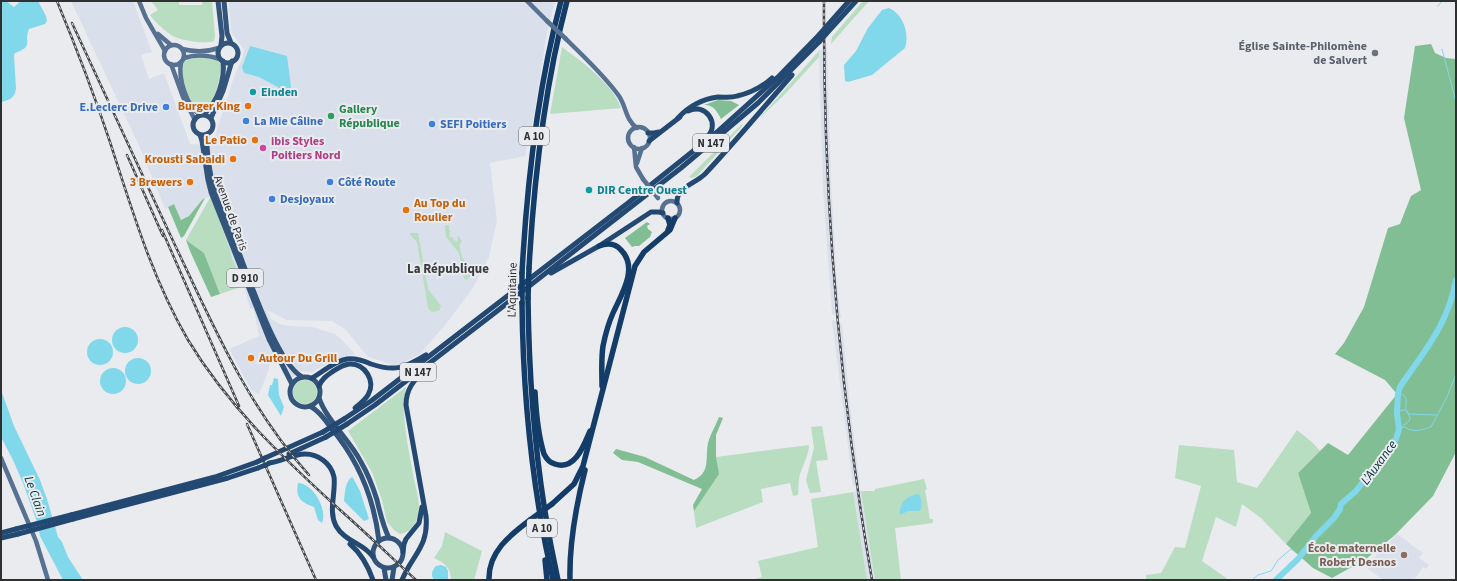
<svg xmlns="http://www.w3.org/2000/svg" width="1457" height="581" viewBox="0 0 1457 581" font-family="'Source Sans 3',sans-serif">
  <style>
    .built { fill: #dae0eb }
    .green { fill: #b9ddc1 }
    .forest { fill: #82be93 }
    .water { fill: #81d8eb }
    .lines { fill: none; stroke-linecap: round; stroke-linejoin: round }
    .stream { stroke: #81d8eb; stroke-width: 1 }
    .river { stroke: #81d8eb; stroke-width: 6 }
    .secondary { stroke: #567191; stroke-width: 4.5 }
    .primary { stroke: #33557b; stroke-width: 5 }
    .trunk { stroke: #234972; stroke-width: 5 }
    .motorway { stroke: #133d68; stroke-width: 5.5 }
    .rail-casing { stroke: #464749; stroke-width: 2.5 }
    .rail { stroke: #e9ebef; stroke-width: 1; stroke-dasharray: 3; stroke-linecap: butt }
    .secondary-bridge { stroke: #567191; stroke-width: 4.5 }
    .trunk-bridge { stroke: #234972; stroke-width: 5 }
    .motorway-bridge { stroke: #133d68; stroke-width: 5.5 }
    .worship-dot { fill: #6b7280; stroke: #e9ebef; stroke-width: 1.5 }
    .culture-dot { fill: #0f9aa8; stroke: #e9ebef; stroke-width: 1.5 }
    .food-dot { fill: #e8710a; stroke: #e9ebef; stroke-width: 1.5 }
    .shop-dot { fill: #3f7fe0; stroke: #e9ebef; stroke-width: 1.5 }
    .leisure-dot { fill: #2e9e5b; stroke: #e9ebef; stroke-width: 1.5 }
    .hotel-dot { fill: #d1479c; stroke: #e9ebef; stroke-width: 1.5 }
    .education-dot { fill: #8d6e63; stroke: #e9ebef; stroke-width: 1.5 }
    .labels { text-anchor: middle; stroke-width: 4; stroke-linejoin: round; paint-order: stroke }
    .shield { fill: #e9ebef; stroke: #67686a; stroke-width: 1 }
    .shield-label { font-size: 11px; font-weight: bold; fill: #2f3031 }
    .worship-label { font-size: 12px; font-weight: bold; fill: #5b616d; stroke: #e9ebef; text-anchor: end }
    .culture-label { font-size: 12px; font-weight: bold; fill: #0d838f; stroke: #e9ebef; text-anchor: start }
    .food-label { font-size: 12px; font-weight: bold; fill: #c56008; stroke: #e9ebef; text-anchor: end }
    .shop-label { font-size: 12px; font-weight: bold; fill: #366cbe; stroke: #e9ebef; text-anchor: start }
    .leisure-label { font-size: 12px; font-weight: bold; fill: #27864d; stroke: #e9ebef; text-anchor: start }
    .hotel-label { font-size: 12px; font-weight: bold; fill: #b23c85; stroke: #e9ebef; text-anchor: start }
    .street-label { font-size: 12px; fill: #2f3031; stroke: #e9ebef }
    .education-label { font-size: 12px; font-weight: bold; fill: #785e54; stroke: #e9ebef; text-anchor: end }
    .neighbourhood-label { font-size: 13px; font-weight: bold; fill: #383a3d; stroke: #e9ebef }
    .water-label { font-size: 13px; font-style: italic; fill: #06323a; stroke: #e9ebef }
  </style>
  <rect width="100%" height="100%" fill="#e9ebef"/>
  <!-- built -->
  <g class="built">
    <path d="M71 1H133L152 52 141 55 149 79 164 73 190 144 212 145 235 74 242 59 244 50 231 32 229 1H555L547 33 533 121 525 156 490 163 497 220 489 257 473 288 446 324 420 354 397 366 368 357 345 329 332 321 287 320 267 310 271 319 282 325 292 326 312 327 335 334 342 340 355 354 335 359 312 372 302 371 288 380 274 355 267 356 270 363 268 372 259 394 252 391 229 349 259 336 254 310 253 308 250 309 244 286 232 258 230 250 211 196 202 200 189 216 181 220 174 204 165 209 141 150Z"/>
    <path d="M827 47 831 181 837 286 841 318 832 314 823 188 819 57V51Z"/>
    <path d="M832 320 842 324 850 406 860 485 853 486Z"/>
    <path d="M861 491 873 565 875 580H867L864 562 853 492Z"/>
    <path d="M1397 534 1423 553 1419 558 1429 565 1426 569 1423 567 1415 579 1414 577 1412 580H1384L1365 567Z"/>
  </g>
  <!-- green -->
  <g class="green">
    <path d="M151 1H179V5H202L203 1H212L215 36 214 41C205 45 178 40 171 35 164 30 155 22 150 15L158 10Z"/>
    <path d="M863 1H869L831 44 832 37Z"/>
    <path d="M562 47C582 62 612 83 621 108L550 114Z"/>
    <path d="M819 51V57L785 94 761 117V116Z"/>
    <path d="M202 57 217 59 221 65C220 83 215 97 205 112 192 114 176 71 184 61 187 57 197 58 202 57Z"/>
    <path d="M742 124 743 125 697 176 692 178 689 177Z"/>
    <path d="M211 196 230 250 232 258 244 286 220 294 204 253 186 240Z"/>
    <path d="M446 225H449V229L451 231 449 233 450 235 449 236 450 237H452L456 242 458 240 457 237 458 236 462 241 460 244C460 248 461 254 462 257 467 266 478 270 467 280L464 279 459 253 446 237 445 227Z"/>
    <path d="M410 233H418L428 289 441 306 439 311 432 312 428 308 417 242 411 236Z"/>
    <circle cx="305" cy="392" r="12"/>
    <path d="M406 387C400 417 409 450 414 479 416 490 421 504 418 515 416 524 409 533 400 534L394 530 387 522 382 500 372 472 348 431Z"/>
    <path d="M822 426 828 460 816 461 821 492 810 493 806 480 814 448 811 427Z"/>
    <path d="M1297 430 1313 443 1320 451 1298 473 1311 513 1286 544 1261 518 1242 504 1236 527 1216 517 1202 561 1229 580H1146V575L1161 573 1175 547 1185 548 1201 486 1175 478 1179 445 1234 450 1237 482 1257 488Z"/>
    <path d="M809 445C809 457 801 467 799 479 798 485 799 490 798 495L793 496 790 483 761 489 763 502 696 528 694 511 718 474 716 457Z"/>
    <path d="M924 479 927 489 925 490 930 519H933V523L895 528 901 580H875L861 491H875V489Z"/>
    <path d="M853 492 867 580H752L762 577 758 561 818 547 811 499Z"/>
    <path d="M445 532 482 551 474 580H451C451 568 445 563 434 558L442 546Z"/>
  </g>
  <!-- forest -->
  <g class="forest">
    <path d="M1431 44 1435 53 1446 58 1456 59V452L1433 496 1395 535 1366 559 1332 578 1313 568 1286 544 1311 513 1298 473 1328 443 1348 455 1397 394 1385 380 1335 354 1344 343 1364 307 1388 228 1400 224 1411 196 1421 190 1404 118 1415 46Z"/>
    <path d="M718 100 731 101 739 105 721 119C717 111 713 104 704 105Z"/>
    <path d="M205 198 184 236 181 238 168 207 174 204 181 220 189 216 202 200Z"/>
    <path d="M647 222 650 224 647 226 648 229 652 232 650 237 639 246H635L632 247 625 238Z"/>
    <path d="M186 240 204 253 220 294 211 297 190 251Z"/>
    <path d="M719 417 723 418 716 435V457L719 474 694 511 693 505 702 489 638 462 622 460 613 453 616 449 645 457 694 480C711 472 705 458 708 443 710 435 716 425 719 417Z"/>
  </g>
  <!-- water -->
  <g class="water">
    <path d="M6 1 14 7 21 1H38L46 16 47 21 45 24 29 29C23 42 35 46 15 53L14 55 16 89C15 98 9 100 1 102V2Z"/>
    <path d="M889 8C903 14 910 34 905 48L872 75 848 82 845 81 844 65 856 51 868 28 882 10Z"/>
    <path d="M250 46 287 56 291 86 290 91H285L259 77 244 73 242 67Z"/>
    <circle cx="125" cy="340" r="13"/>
    <circle cx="100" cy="352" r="13"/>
    <circle cx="138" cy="371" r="13"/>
    <circle cx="113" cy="381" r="13"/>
    <path d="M274 378 278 379 279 395 284 407 281 416 268 395 270 385H272Z"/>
    <path d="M1 390 14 426 40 480 47 499 58 537 62 542 68 557 83 580H63L40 536 37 522 23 483 13 460 1 437Z"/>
    <path d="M352 477 353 478 360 491 369 519 364 521 344 501C345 492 345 482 352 477Z"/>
    <path d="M298 483C313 483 328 510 322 523L318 520 314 507C301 502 295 498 298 483Z"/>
    <path d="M919 494C922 499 922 506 920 511H908L900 515C898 503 908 495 919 494Z"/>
    <path d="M441 565 446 567 448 571V580H434C430 574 432 571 436 566Z"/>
  </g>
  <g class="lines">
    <!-- stream -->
    <g class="stream">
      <path d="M1438 6 1442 1"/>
      <path d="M1442 49 1456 102"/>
      <path d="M1398 394C1410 395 1405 401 1406 409 1406 412 1409 415 1410 418L1408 422 1400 428"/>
      <path d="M1397 411 1405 410"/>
      <path d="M1407 411 1409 414 1437 415"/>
      <path d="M1399 429 1405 427C1413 433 1421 430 1431 427L1447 397 1456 374"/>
      <path d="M1252 580 1258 575 1271 571 1278 560 1291 549 1300 556"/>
    </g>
    <!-- river -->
    <path class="river" d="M1276 580 1298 559 1316 536 1334 518 1340 509 1341 504 1356 491 1396 439 1399 429 1397 414 1398 394 1400 387C1424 351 1448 325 1456 280"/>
    <!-- secondary -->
    <g class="secondary">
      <path d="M139 1 146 18 165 51"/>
      <path d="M527 1 547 21"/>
      <path d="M158 34 171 45"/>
      <path d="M566 39C584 57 604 75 619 96 626 106 626 121 637 128"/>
      <circle cx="174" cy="55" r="10"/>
      <path d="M182 49C194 52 207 52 219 48"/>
      <path d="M184 58C196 54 208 55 220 59"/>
      <path d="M181 62C178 78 186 105 200 115"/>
      <path d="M171 64 183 97 195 120"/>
      <circle cx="639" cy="138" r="11"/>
      <path d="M634 147 636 167 643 179"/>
      <path d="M637 163 642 148"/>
      <circle cx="671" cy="210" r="9"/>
      <path d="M1 458 36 541 48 580"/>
    </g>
    <!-- primary -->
    <g class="primary">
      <path d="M218 1 222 36 221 45"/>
      <path d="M224 1 227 33 231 43"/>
      <circle cx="228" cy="53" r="10"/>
      <path d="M204 114C218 102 225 79 223 61"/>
      <circle cx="203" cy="125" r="10"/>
      <path d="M211 118 223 91 232 61"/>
      <path d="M207 134C206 150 209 167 212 182 218 204 228 224 236 245 248 275 276 362 302 377"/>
      <path d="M200 135 202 141 208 180 211 192 269 339 292 384"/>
      <circle cx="305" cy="392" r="15"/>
      <path d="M319 398C327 421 350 440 361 462 368 474 373 487 377 500 380 513 383 526 389 538"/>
      <path d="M310 406C319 411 325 419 331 428 359 461 374 498 379 541"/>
      <circle cx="388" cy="553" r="15"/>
      <path d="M384 568 386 580"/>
      <path d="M392 580 394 567"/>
    </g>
    <!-- trunk -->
    <g class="trunk">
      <path d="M826 27 849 1"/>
      <path d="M826 34 856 1"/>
      <path d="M688 111C705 102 721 124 707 137"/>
      <path d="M678 118C689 106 702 99 718 97 725 97 731 98 737 96 751 93 762 87 772 78"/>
      <path d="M648 133H654L659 132"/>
      <path d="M649 141 680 117"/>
      <path d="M677 203C676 187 695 184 705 174 735 142 763 108 792 75"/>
      <path d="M551 273 599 246 651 212H659L663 213"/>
      <path d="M312 378C323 372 334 361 347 359 355 358 364 361 371 364 395 372 405 368 426 355"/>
      <path d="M319 386C322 379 326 376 332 372 337 369 342 365 349 364 365 363 376 381 368 395 365 400 360 404 355 408"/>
      <path d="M344 419 371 401 628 203 717 132 779 76 819 35"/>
      <path d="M347 424 375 405 492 315 681 168 758 103 819 42"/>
      <path d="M289 454 326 437"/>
      <path d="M265 458 323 432"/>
      <path d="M269 463C281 462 292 454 305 454 318 454 331 463 334 477 336 494 328 510 336 526 345 542 364 543 373 557"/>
      <path d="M71 515 215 477 257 462"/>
      <path d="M73 519 228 478 258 468"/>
      <path d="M1 533 16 529"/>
      <path d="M1 538 18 534"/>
      <path d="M350 544C362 554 368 566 373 580"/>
      <path d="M403 552 404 544 406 539 419 523 422 507"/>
      <path d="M402 580C412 555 429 547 426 516L406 405C406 389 414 380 425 370"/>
    </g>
    <!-- motorway -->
    <g class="motorway">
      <path d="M668 218 670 225 668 230"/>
      <path d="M599 246C607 243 615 243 621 250 639 268 621 295 613 313 609 322 605 336 603 346 601 359 602 373 602 386"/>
      <path d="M529 268C534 177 544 89 567 1"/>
      <path d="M522 273C527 181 537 90 561 1"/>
      <path d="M528 298C529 395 537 486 558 580"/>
      <path d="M522 303C523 396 532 489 553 580"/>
      <path d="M535 392C536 412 538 435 544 454 546 458 550 463 555 464 575 471 584 445 590 431"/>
      <path d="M552 504 574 484 583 466 635 266 644 252 670 230 675 218"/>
      <path d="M545 560 547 580"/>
      <path d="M489 580C488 552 510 535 530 520"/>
      <path d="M570 580C569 542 576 506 585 470"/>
    </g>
    <!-- rail casing -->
    <g class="rail-casing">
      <g id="rail">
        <path d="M57 1C76 47 94 94 110 142 132 210 152 278 188 340 228 406 282 457 339 509 365 532 390 556 416 580"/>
        <path d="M824 1C823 195 839 389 872 580"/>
        <path d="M72 23C106 96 140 169 174 243 213 325 247 406 309 475"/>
        <path d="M127 155 163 236"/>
        <path d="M162 230 239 406"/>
        <path d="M247 424 316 580"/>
      </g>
    </g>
    <!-- rail -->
    <use href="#rail" class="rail"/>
    <!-- secondary-bridge -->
    <g class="secondary-bridge">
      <path d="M547 21 566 39"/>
      <path d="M643 179 658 198"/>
    </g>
    <!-- trunk-bridge -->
    <g class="trunk-bridge">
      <path d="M819 35 826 27"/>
      <path d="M819 42 826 34"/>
      <path d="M323 432 344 419"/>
      <path d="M326 437 347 424"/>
      <path d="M257 462 265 458"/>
      <path d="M258 468 268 464"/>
      <path d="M16 529 71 515"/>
      <path d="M18 534 73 519"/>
    </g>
    <!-- motorway-bridge -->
    <g class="motorway-bridge">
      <path d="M528 298 529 268"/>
      <path d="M522 303V273"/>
      <path d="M530 520 552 504"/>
    </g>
  </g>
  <!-- markers -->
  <circle class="worship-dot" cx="1375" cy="53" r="4"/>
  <g class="culture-dot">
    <circle cx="253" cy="92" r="4"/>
    <circle cx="589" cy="190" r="4"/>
  </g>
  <g class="food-dot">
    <circle cx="248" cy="106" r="4"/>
    <circle cx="255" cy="140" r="4"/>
    <circle cx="233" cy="159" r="4"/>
    <circle cx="190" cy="182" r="4"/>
    <circle cx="406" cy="210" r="4"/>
    <circle cx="251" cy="358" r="4"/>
  </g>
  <g class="shop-dot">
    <circle cx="166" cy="107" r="4"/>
    <circle cx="246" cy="121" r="4"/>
    <circle cx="432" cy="124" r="4"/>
    <circle cx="330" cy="182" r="4"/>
    <circle cx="272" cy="199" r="4"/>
  </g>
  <circle class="leisure-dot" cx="331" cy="116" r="4"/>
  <circle class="hotel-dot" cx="263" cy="148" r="4"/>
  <circle class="education-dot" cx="1404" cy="555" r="4"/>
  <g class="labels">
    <!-- shield labels -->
    <g class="shield">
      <rect x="519" y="127" width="30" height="18" rx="3"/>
      <rect x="693" y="134" width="36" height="18" rx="3"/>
      <rect x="227" y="269" width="36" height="18" rx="3"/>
      <rect x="400" y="363" width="36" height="18" rx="3"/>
      <rect x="527" y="519" width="30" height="18" rx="3"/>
    </g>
    <g class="shield-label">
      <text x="534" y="140">A 10</text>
      <text x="711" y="147">N 147</text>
      <text x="245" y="282">D 910</text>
      <text x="418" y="376">N 147</text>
      <text x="542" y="532">A 10</text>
    </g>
    <!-- worship labels -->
    <g class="worship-label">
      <text x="1367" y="50">Église Sainte-Philomène<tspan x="1367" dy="14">de Salvert</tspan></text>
    </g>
    <!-- culture labels -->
    <g class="culture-label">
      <text x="261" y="96">Einden</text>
      <text x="597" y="194">DIR Centre Ouest</text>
    </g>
    <!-- food labels -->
    <g class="food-label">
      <text x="240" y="110">Burger King</text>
      <text x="247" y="144">Le Patio</text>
      <text x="225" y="163">Krousti Sabaidi</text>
      <text x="182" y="186">3 Brewers</text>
      <text x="414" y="207" text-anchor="start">Au Top du<tspan x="414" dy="14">Roulier</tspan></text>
      <text x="259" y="362" text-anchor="start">Autour Du Grill</text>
    </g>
    <!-- shop labels -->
    <g class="shop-label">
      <text x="158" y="111" text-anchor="end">E.Leclerc Drive</text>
      <text x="254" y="125">La Mie Câline</text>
      <text x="440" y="128">SEFI Poitiers</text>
      <text x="338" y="186">Côté Route</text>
      <text x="280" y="203">Desjoyaux</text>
    </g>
    <!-- leisure labels -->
    <g class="leisure-label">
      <text x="339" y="113">Gallery<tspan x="339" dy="14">République</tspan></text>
    </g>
    <!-- hotel labels -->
    <g class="hotel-label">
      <text x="271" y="145">ibis Styles<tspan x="271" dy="14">Poitiers Nord</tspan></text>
    </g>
    <!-- street labels -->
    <g class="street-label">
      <text transform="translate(231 213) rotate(70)" y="4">Avenue de Paris</text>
      <text transform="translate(512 290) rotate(-89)" y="4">L'Aquitaine</text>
    </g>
    <!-- education labels -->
    <g class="education-label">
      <text x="1396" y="552">École maternelle<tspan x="1396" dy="14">Robert Desnos</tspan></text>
    </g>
    <!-- neighbourhood labels -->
    <g class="neighbourhood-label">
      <text x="448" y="273">La République</text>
    </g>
    <!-- water labels -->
    <g class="water-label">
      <text transform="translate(1378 462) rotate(-54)" y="5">L’Auxance</text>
      <text transform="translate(36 496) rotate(70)" y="5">Le Clain</text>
    </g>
  </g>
  <!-- border -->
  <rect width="1457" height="581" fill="none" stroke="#2f3031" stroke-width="4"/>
</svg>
